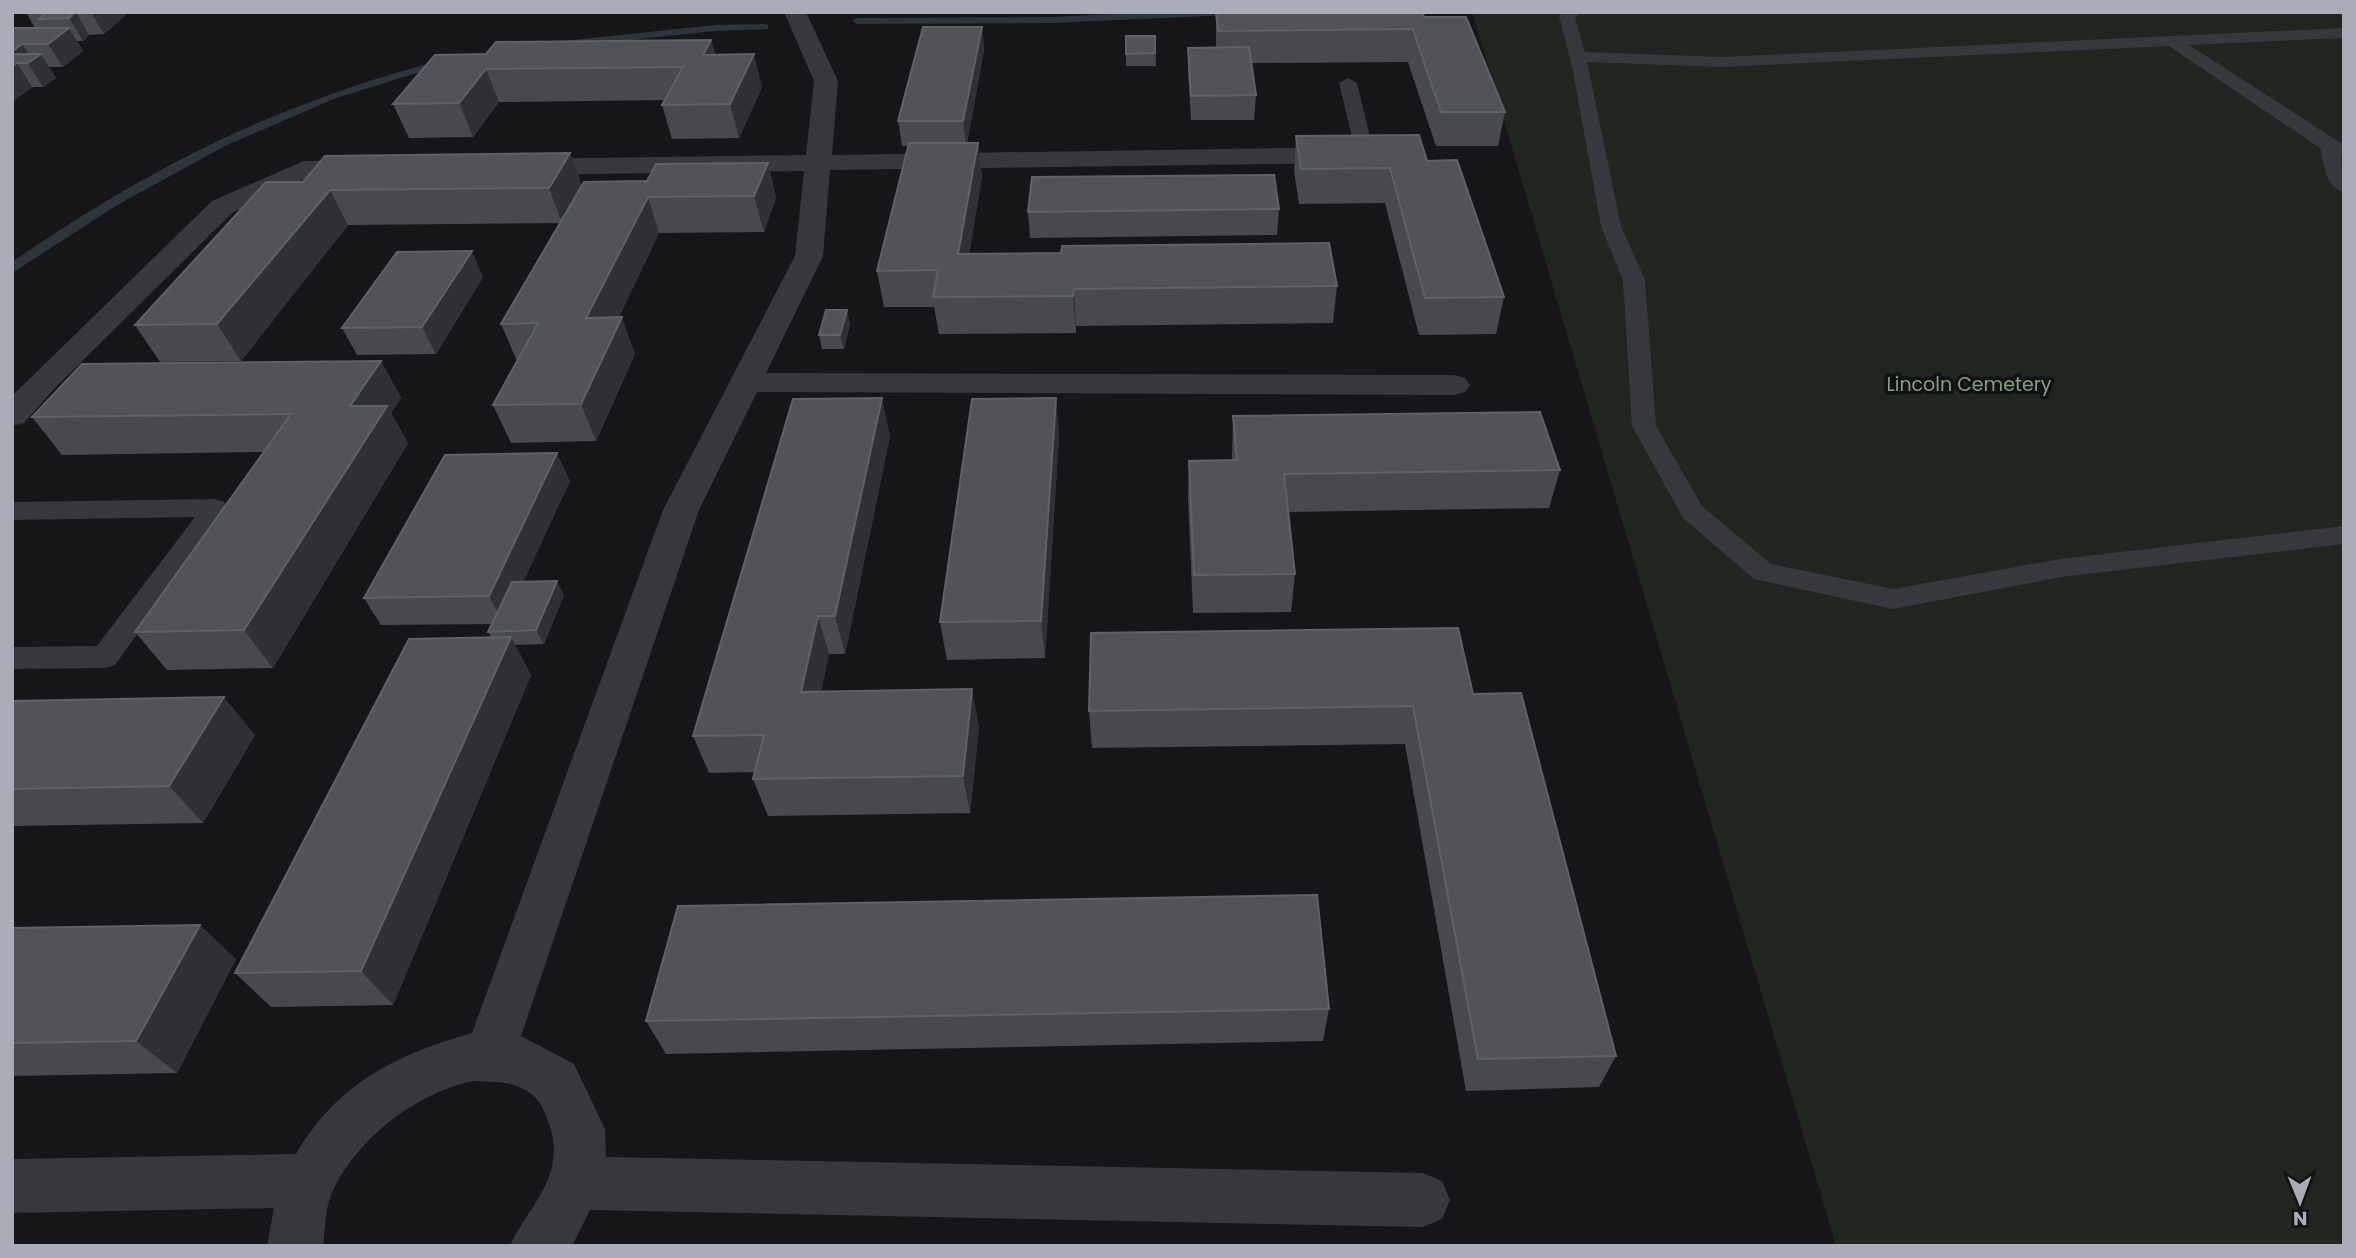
<svg xmlns="http://www.w3.org/2000/svg" width="2356" height="1258" viewBox="0 0 2356 1258" font-family="Poppins,sans-serif">
  <style>
    .green { fill: #1e261f }
    .lines { fill: none; stroke-linecap: round; stroke-linejoin: round }
    .stream { fill: #2c353c; fill-rule: evenodd }
    .lane { fill: #37383d; fill-rule: evenodd }
    .street { fill: #37383d; fill-rule: evenodd }
    .wall { fill: #47494d }
    .shaded-wall { fill: #2f3033 }
    .building { fill: #525359; stroke: #5f6168; stroke-width: 2 }
    .labels { text-anchor: middle; stroke-width: 7; stroke-linejoin: round; paint-order: stroke }
    .park-label { font-size: 19px; fill: #7fa381; stroke: #111113 }
  </style>
  <rect width="100%" height="100%" fill="#161618"/>
  <!-- green -->
  <path class="green" d="M1472 12H2344V1246H1836Z"/>
  <g class="lines">
    <!-- stream -->
    <g class="stream">
      <path d="M1152 12H1235L1230 15 1051 23 857 24 852 21 857 18 1051 17Z"/>
      <path d="M764 24 768 25V29L715 31 563 47 557 44 563 41 715 25Z"/>
      <path d="M446 59 456 61 336 98 225 146 119 204 12 273V262C153 165 280 102 446 59Z"/>
    </g>
    <!-- lane -->
    <g class="lane">
      <path d="M1562 12H1582L1575 18 1585 52 1722 57 2344 28V38L2189 45 2344 145V157H2341L2344 192C2324 187 2325 165 2320 148L2169 46 1722 67 1587 62 1621 226 1645 280 1656 426 1702 506 1771 564 1893 589 2061 559 2344 526V544L2061 577 1893 609 1754 579 1683 518 1632 426 1623 280 1601 226 1572 66 1559 16Z"/>
      <path d="M1348 78 1357 83 1374 154 1372 158H1358L1356 154 1339 83Z"/>
      <path d="M215 499 224 502 228 508 115 665 105 668 12 669V647L97 646 195 517 12 520V502Z"/>
    </g>
    <!-- street -->
    <g class="street">
      <path d="M784 12H806L838 81 832 155 1347 147 1356 150 1360 155 1356 160 1347 163 830 170 823 256 766 373 1454 375 1465 378 1470 385 1465 392 1454 395 757 392 699 510 521 1036 574 1064 605 1129 606 1157 1423 1173 1442 1181 1450 1200 1442 1219 1423 1227 590 1210 572 1246H510C523 1216 548 1194 553 1161 556 1141 551 1127 543 1109 535 1091 515 1083 496 1082 487 1082 477 1080 469 1082 412 1095 352 1143 330 1198 325 1212 325 1231 323 1246H267L274 1208 12 1213V1159L296 1154C338 1083 395 1055 472 1033L663 510 795 256 804 171 522 175 513 172 509 167 513 162 522 159 806 155 814 81Z"/>
      <path d="M304 161H367L376 164 380 169 376 174 367 177H308L232 213 53 390 24 423 12 426V396L212 201Z"/>
    </g>
  </g>
  <!-- wall -->
  <g class="wall">
    <path d="M26 12H123L125 16 104 34 89 35 83 41H77L83 51 63 67H49L56 78 43 87H32L12 102V28H35Z"/>
    <path d="M1216 12H1422L1424 17 1505 112 1498 146H1436L1408 62 1251 63 1256 95 1254 120H1191L1188 71V48H1216Z"/>
    <path d="M982 27 984 50 967 143H978L982 177 969 254 1337 286 1333 323 1076 326V333L939 334 934 307H884L877 271 908 146H902L898 121Z"/>
    <path d="M1126 36H1155L1156 66H1126Z"/>
    <path d="M711 40 715 54 762 87 739 138 672 139 662 105 665 100 499 102 473 137 409 138 393 104 486 54Z"/>
    <path d="M1296 136 1427 161 1504 297 1496 334 1419 335 1385 203 1299 204 1294 171Z"/>
    <path d="M768 163 776 198 764 232 659 233 619 317 635 354 596 441 511 443 493 405 517 361 501 324 560 223 348 225 241 361 160 362 135 325 266 182 582 185 647 181Z"/>
    <path d="M1279 209 1277 235 1030 238 1028 212Z"/>
    <path d="M483 277 436 354 357 355 342 328Z"/>
    <path d="M850 323 844 349H822L819 335Z"/>
    <path d="M381 361 401 398 391 413 408 443 273 668 167 670 135 632 264 452 62 455 32 417Z"/>
    <path d="M1056 398 1059 436 1045 658 947 660 940 622Z"/>
    <path d="M1233 416 1560 470 1549 508 1288 512 1295 574 1291 612 1193 613 1188 498 1189 461 1232 460Z"/>
    <path d="M890 436 845 654H829L821 691 979 727 970 813 768 816 753 779 755 772 709 773 693 736Z"/>
    <path d="M570 481 523 581 564 595 544 644 515 645 531 675 393 1005 271 1007 235 973 492 638 488 632 492 624 381 625 364 598Z"/>
    <path d="M1473 694 1616 1056 1599 1087 1466 1091 1405 744 1092 748 1089 711Z"/>
    <path d="M12 701 255 735 203 823 12 826Z"/>
    <path d="M12 928 236 959 177 1073 12 1076Z"/>
    <path d="M1329 1009 1323 1041 666 1054 646 1021Z"/>
  </g>
  <!-- shaded-wall -->
  <g class="shaded-wall">
    <path d="M76 12 89 35 83 41 69 18Z"/>
    <path d="M91 12H123L125 16 104 34Z"/>
    <path d="M982 27 984 50 966 146 963 121Z"/>
    <path d="M69 28 83 51 63 67 48 44Z"/>
    <path d="M711 40 719 73 703 55Z"/>
    <path d="M22 44 33 60 41 54 56 78 43 87 28 63H21L13 51Z"/>
    <path d="M754 54 762 87 739 138 730 104Z"/>
    <path d="M17 63 32 87 12 102V66Z"/>
    <path d="M486 69 499 102 473 137 459 103Z"/>
    <path d="M978 143 982 177 963 291 958 254Z"/>
    <path d="M570 153 583 188 562 223 549 188Z"/>
    <path d="M768 163 776 198 764 232 754 196Z"/>
    <path d="M330 190 348 225 241 361 217 324Z"/>
    <path d="M648 197 659 233 601 355 586 318Z"/>
    <path d="M472 251 483 277 436 354 422 327Z"/>
    <path d="M1074 289 1076 326V333L1073 296Z"/>
    <path d="M847 310 850 323 844 349 840 335Z"/>
    <path d="M622 317 635 354 596 441 581 404Z"/>
    <path d="M381 361 401 398 391 413 408 443 273 668 244 630 350 406Z"/>
    <path d="M882 398 890 436 845 654 835 616Z"/>
    <path d="M1056 398 1059 436 1045 658 1041 621Z"/>
    <path d="M557 453 570 481 504 624 489 596Z"/>
    <path d="M557 581 564 595 544 644 536 630Z"/>
    <path d="M818 616 829 654 813 729 801 692Z"/>
    <path d="M511 637 531 675 393 1005 361 971Z"/>
    <path d="M972 689 979 727 970 813 963 776Z"/>
    <path d="M224 697 255 735 203 823 169 786Z"/>
    <path d="M200 925 236 959 177 1073 136 1041Z"/>
  </g>
  <!-- building -->
  <g class="building">
    <path d="M47 12H75L69 18 39 19Z"/>
    <path d="M1216 12H1422L1424 17H1466L1505 112H1441L1413 29 1218 31Z"/>
    <path d="M923 27H982L963 121H898Z"/>
    <path d="M12 28H69L48 44H22L13 51Z"/>
    <path d="M1126 36H1155V53L1126 54Z"/>
    <path d="M711 40 703 55 754 54 730 104 662 105 683 67 486 69 459 103 393 104 435 55 486 54 496 42Z"/>
    <path d="M1249 47 1256 95 1191 96 1188 48Z"/>
    <path d="M12 54H41L28 63H17L12 66Z"/>
    <path d="M1419 135 1427 161 1457 160 1504 297 1425 298 1390 168 1301 169 1296 136Z"/>
    <path d="M909 143H978L958 254 1061 253 1062 246 1329 243 1337 286 1074 289 1073 296 933 297 938 270 877 271Z"/>
    <path d="M570 153 549 188 330 190 217 324 135 325 266 182H303L325 156Z"/>
    <path d="M768 163 754 196 648 197 586 318 622 317 581 404 493 405 538 323 501 324 584 182 647 181 656 164Z"/>
    <path d="M1274 175 1279 209 1028 212 1032 177Z"/>
    <path d="M472 251 422 327 342 328 397 252Z"/>
    <path d="M826 310H847L840 335H819Z"/>
    <path d="M381 361 350 406H387L244 630 135 632 291 414 32 417 82 364Z"/>
    <path d="M882 398 835 616H818L801 692 972 689 963 776 753 779 764 735 693 736 793 399Z"/>
    <path d="M1056 398 1041 621 940 622 972 399Z"/>
    <path d="M1540 412 1560 470 1284 474 1295 574 1194 575 1189 461 1237 460 1233 416Z"/>
    <path d="M557 453 489 596 364 598 445 455Z"/>
    <path d="M557 581 536 630 488 632 512 582Z"/>
    <path d="M1458 628 1473 694 1521 693 1616 1056 1478 1059 1413 706 1089 711 1091 633Z"/>
    <path d="M511 637 361 971 235 973 409 639Z"/>
    <path d="M224 697 169 786 12 789V701Z"/>
    <path d="M1317 895 1329 1009 646 1021 678 906Z"/>
    <path d="M200 925 136 1041 12 1043V928Z"/>
  </g>
  <g class="labels">
    <!-- park labels -->
    <g class="park-label">
      <text x="1969" y="391">Lincoln Cemetery</text>
    </g>
  </g>
  <!-- border -->
  <rect width="2356" height="1258" fill="none" stroke="#a8adb8" stroke-width="28"/>
  <!-- north arrow -->
  <g transform="translate(2300 1202) rotate(179)" stroke="#111113" stroke-width="5" paint-order="stroke">
  <path d="M0-5L12 26L0 18L-12 26Z" fill="#a8adb8"/>
  <text y="-10" font-size="19" font-weight="bold" text-anchor="middle" fill="#a8adb8">N</text>
  </g>
</svg>
